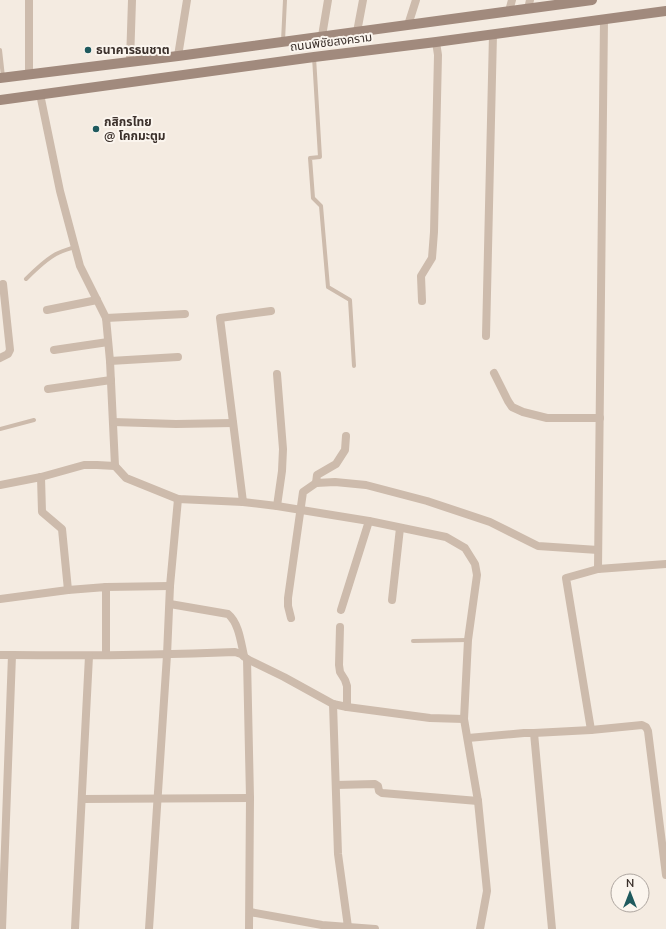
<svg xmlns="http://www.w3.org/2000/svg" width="666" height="929" viewBox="0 0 666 929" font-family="'Nunito Sans','Noto Sans Thai',sans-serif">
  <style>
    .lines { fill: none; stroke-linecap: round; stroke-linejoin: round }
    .service { stroke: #cdbbac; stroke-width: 4 }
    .minor { stroke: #cdbbac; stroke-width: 8 }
    .secondary { stroke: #a18a7d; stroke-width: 10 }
    .poi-dot { fill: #1f5a5e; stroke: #fbf5ee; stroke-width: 1.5 }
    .labels { text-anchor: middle; stroke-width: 4; stroke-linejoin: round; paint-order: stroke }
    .street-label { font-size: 12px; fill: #3b302b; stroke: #fbf5ee }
    .poi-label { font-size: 12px; font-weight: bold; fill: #3b302b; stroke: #fbf5ee; text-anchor: start }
  </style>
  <rect width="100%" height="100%" fill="#f4ebe1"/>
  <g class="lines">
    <!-- service -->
    <g class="service">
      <path d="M283 41 285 0"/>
      <path d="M0 50 3 77"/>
      <path d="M314 57 320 157 310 158 313 198 321 206 328 287 350 300 354 366"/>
      <path d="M26 279C35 270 45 260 56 254 62 251 69 249 75 247"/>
      <path d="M0 429 34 420"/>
      <path d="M413 641 468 640"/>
    </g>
    <!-- minor -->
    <g class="minor">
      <path d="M528 9 530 0"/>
      <path d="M509 11 512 0"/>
      <path d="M604 19 598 569 666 564"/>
      <path d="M408 25 416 0"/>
      <path d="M357 32 363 0"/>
      <path d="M322 36 328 0"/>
      <path d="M178 56 187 0"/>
      <path d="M130 62 132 0"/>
      <path d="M29 74V0"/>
      <path d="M40 94 60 191 80 266 106 318 110 361 115 466"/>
      <path d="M422 301 421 276 432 258 434 232 438 55 436 42"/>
      <path d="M47 310 97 300"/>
      <path d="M106 318 185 314"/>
      <path d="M486 336 493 34"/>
      <path d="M54 350 108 342"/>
      <path d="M0 358 8 354 10 350 3 284"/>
      <path d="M110 361 178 357"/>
      <path d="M494 373 508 401 512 407 523 412 547 418H600"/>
      <path d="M48 389 111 380"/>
      <path d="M113 422 176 424 233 423"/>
      <path d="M41 477 42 512 62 529 68 590"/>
      <path d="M316 483 317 475 336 464 345 450 346 436"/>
      <path d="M0 485 41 477 84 465H97L115 466 126 478 178 499 243 502 277 506 369 521 446 537 465 548 475 564 477 575 468 640 464 719 478 801 487 891 480 929"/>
      <path d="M243 502 220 318 271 311"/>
      <path d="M277 506 282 471 283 449 277 374"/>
      <path d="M106 587 170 586"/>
      <path d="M0 599 68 590 106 587V655"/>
      <path d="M392 600 400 528"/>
      <path d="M170 604 228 614C239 623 241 643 244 656"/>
      <path d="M341 610 369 521"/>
      <path d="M291 618 288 606V598L303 492 316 483 335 482 366 485 427 501 490 522 538 546 598 550"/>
      <path d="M340 627 339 665 340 672 345 680 347 686V707"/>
      <path d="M0 655H12L2 929"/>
      <path d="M12 655C86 656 160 655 235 652L241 654 247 659 284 677 333 704 347 707 430 718 464 719"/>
      <path d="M247 659 250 798 249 929"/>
      <path d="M591 730 566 578 598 569"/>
      <path d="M534 733 552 929"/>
      <path d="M468 738 524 733H534L591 730 642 725 646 727 648 731 666 875"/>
      <path d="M336 785 375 784 378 786 379 791 382 793 478 801"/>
      <path d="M82 799 250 798"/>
      <path d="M250 912 322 925 348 927 338 854 333 704"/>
      <path d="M348 927 375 929"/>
      <path d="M75 929 89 656"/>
      <path d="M149 929 167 655 170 586 178 499"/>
    </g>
    <!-- secondary -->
    <g class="secondary">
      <path d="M0 78 178 56 592 0"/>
      <path d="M0 100 314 57 436 42 666 11"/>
    </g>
  </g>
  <!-- markers -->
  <g class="poi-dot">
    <circle cx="88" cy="50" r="4"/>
    <circle cx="96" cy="129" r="4"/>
  </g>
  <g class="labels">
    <!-- street labels -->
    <g class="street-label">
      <text transform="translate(331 42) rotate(-7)" y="4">ถนนพิชัยสงคราม</text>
    </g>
    <!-- poi labels -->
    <g class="poi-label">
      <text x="96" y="54">ธนาคารธนชาต</text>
      <text x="104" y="126">กสิกรไทย<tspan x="104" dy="14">@ โคกมะตูม</tspan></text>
    </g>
  </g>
  <!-- north arrow -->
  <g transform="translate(630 893)"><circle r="19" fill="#fbf5ee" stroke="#aea6a0"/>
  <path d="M0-3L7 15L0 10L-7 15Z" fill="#1f5a5e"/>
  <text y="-6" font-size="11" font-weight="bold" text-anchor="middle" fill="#3b302b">N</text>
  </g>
</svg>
